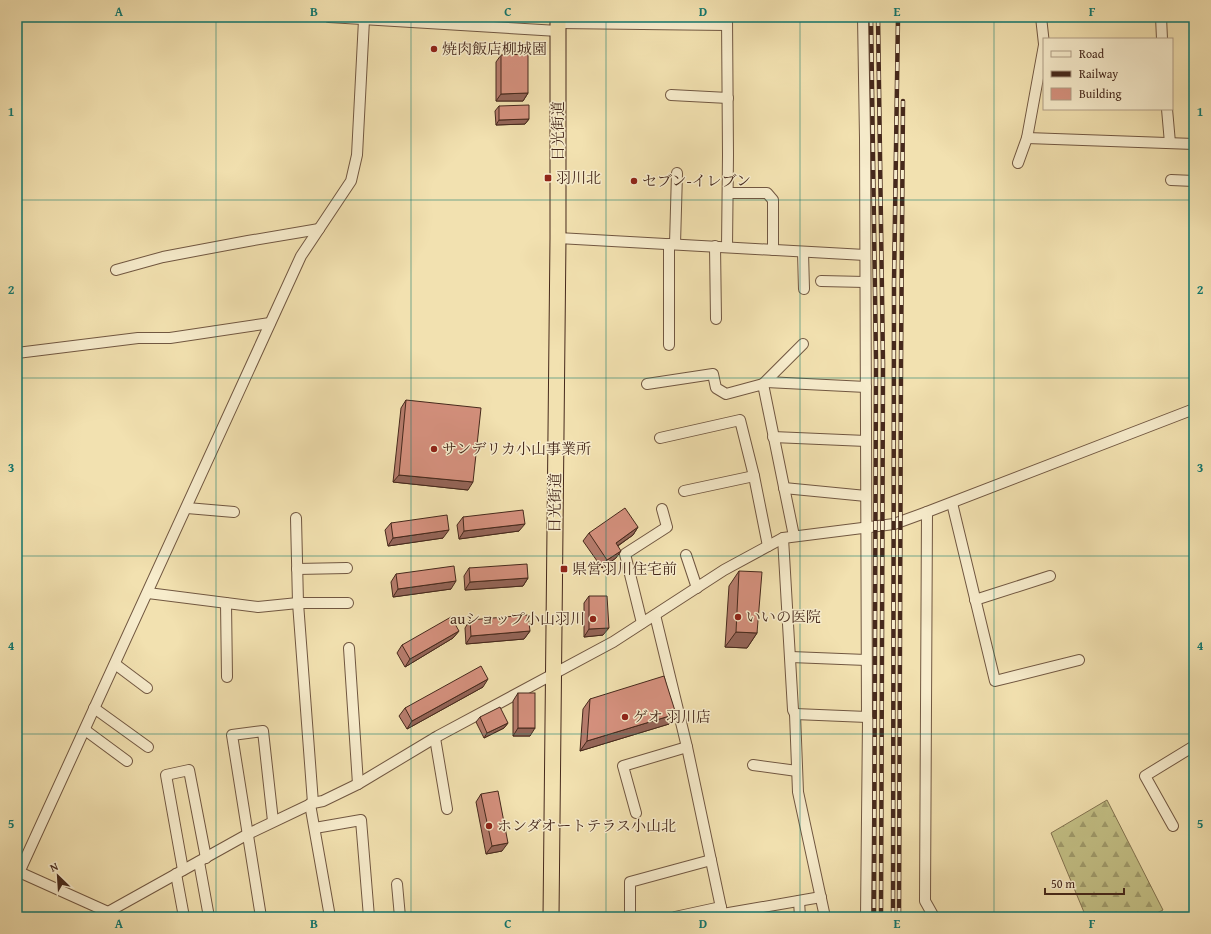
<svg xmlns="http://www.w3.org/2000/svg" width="1211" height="934" viewBox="0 0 1211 934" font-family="'Gentium Book Plus','Noto Serif JP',serif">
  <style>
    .forest { fill: url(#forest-firs); stroke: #847451 }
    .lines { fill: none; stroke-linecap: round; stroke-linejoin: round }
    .minor-casing { stroke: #715741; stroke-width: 12 }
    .highway-casing { stroke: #46291c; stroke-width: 17 }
    .minor { stroke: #f7eccc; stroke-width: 10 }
    .highway { stroke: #f2e1b0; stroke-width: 15 }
    .rail-casing { stroke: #46291c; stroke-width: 4.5 }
    .rail { stroke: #f7eccc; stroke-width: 3; stroke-dasharray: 9; stroke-linecap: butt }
    .wall { fill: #b67c6c; stroke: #46291c }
    .shaded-wall { fill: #946558; stroke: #46291c }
    .building { fill: #d4907d; stroke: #46291c }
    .grid { fill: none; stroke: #0f766e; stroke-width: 1; stroke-opacity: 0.55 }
    .poi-dot { fill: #8f2418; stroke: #f7eccc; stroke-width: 1.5 }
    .labels { text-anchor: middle; stroke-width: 3; stroke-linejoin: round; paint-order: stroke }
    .poi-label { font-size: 15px; fill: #46291c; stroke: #f7eccc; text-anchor: start }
    .street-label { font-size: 15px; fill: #46291c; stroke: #f7eccc }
    .neatline { fill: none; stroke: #0f766e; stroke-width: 1.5 }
    .grid-label { font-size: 13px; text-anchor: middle; font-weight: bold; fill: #0f766e }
  </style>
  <defs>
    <pattern id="forest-firs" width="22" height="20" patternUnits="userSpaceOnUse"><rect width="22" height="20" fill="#c3c086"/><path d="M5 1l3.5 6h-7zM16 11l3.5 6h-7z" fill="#a09c6d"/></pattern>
  </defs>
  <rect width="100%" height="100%" fill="#f2e1b0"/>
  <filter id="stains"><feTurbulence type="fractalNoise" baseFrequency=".005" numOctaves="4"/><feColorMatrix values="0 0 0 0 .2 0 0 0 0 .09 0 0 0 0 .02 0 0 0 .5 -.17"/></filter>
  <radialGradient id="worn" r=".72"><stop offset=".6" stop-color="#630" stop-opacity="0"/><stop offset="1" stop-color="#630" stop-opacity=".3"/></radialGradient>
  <!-- forest -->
  <path class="forest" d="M1107 800 1163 910 1149 917H1086L1051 833Z"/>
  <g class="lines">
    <!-- minor casing -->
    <g class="minor-casing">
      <g id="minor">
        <path d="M329 17 558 31"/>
        <path d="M727 17 728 155 727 247"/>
        <path d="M863 17 865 138 867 717 868 721 866 917"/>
        <path d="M1041 17 1044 44"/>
        <path d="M1161 17 1162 39"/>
        <path d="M558 23 727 25"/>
        <path d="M671 95 728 98"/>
        <path d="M1167 109 1170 143"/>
        <path d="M1027 138 1194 144"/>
        <path d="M1018 163 1027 138 1044 45"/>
        <path d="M1171 180 1194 181"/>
        <path d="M728 193H767L773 200V250"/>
        <path d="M558 238 865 255"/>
        <path d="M675 244 677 173"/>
        <path d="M715 246 716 319"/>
        <path d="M803 252 804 289"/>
        <path d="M116 270 163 257 248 241 319 229"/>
        <path d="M821 281 865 282"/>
        <path d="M669 345V244"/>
        <path d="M17 353 138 338H170L270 323"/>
        <path d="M766 382 866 387"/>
        <path d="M647 384 713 374 716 388 726 394 763 384 794 536"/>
        <path d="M763 384 803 344"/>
        <path d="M773 437 866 441"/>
        <path d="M660 438 740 420 754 476 768 546"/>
        <path d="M784 488 866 496"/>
        <path d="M684 491 754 476"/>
        <path d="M952 503 995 681 1079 660"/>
        <path d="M187 508 234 512"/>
        <path d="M927 512 925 901 934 917"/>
        <path d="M296 518 298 603 313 803"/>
        <path d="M783 538 793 710 795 714 798 792 825 917"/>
        <path d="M686 555 697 588"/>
        <path d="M297 569 347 568"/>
        <path d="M148 593 258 607 298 603H348"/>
        <path d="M975 600 1050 576"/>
        <path d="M226 603 227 677"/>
        <path d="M655 615 687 747 723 917"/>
        <path d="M642 623 625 554 667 527 662 509"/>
        <path d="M349 648 358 784"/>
        <path d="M791 657 866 660"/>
        <path d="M115 664 147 688"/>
        <path d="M94 708 148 747"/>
        <path d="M795 714 867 717"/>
        <path d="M85 730 127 761"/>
        <path d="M435 738 447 809"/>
        <path d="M753 765 797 771"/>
        <path d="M310 804 330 917"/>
        <path d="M636 813 623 766 687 747"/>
        <path d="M1173 826 1145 776 1194 746"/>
        <path d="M315 828 361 820 369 917"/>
        <path d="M199 862 209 917"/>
        <path d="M183 870 166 775 189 770 206 858"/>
        <path d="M19 872 108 912"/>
        <path d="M176 874 184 917"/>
        <path d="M17 877 301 256 351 181 357 155 364 20"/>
        <path d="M397 884 400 917"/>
        <path d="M799 901 800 917"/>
        <path d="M108 912 248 834 313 803 323 801 358 784 438 736 613 642 724 570 783 538 894 524 927 512 1194 409"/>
        <path d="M723 914 821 897"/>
        <path d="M261 917 232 735 263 731 273 821"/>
        <path d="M630 917V882L711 860"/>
        <path d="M675 917 721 907"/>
      </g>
    </g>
    <!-- highway casing -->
    <g class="highway-casing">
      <path id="highway" d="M551 917 558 238V17"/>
    </g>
    <!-- minor -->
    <use href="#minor" class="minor"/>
    <!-- highway -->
    <use href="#highway" class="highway"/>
    <!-- rail casing -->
    <g class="rail-casing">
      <g id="rail">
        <path d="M871 17 876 362 874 917"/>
        <path d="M878 17 883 363 881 917"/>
        <path d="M893 917 894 283 898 17"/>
        <path d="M899 917 901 364 903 101"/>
      </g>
    </g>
    <!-- rail -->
    <use href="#rail" class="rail"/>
  </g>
  <!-- wall -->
  <g class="wall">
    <path d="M501 55 528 93 523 101H496V62Z"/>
    <path d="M499 106 529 119 525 124 496 125 495 111Z"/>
    <path d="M406 400 468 490 393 482 401 408Z"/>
    <path d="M463 517 519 531 459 539 457 525Z"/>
    <path d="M391 523 443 538 388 546 385 530Z"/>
    <path d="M638 527 633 535 618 546 616 558 602 568 583 541 589 533Z"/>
    <path d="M469 568 528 578 523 586 465 590 464 576Z"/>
    <path d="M739 571 757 633 747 648 725 647 729 586Z"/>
    <path d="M396 574 451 589 393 597 391 582Z"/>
    <path d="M589 596 603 635 584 637V603Z"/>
    <path d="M470 620 530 631 524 639 466 644 465 628Z"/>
    <path d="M459 631 453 638 405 667 397 653 402 645Z"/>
    <path d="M483 687 407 729 399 716 405 708Z"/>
    <path d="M518 693 530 736H513V701Z"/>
    <path d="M590 699 669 724 580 751 583 709Z"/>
    <path d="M480 717 508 723 504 728 484 738 476 722Z"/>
    <path d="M481 794 502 851 486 854 476 802Z"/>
  </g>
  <!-- shaded-wall -->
  <g class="shaded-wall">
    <path d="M528 93 523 101H496L501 94Z"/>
    <path d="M529 119 525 124 496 125 499 120Z"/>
    <path d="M399 475 473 482 468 490 393 482Z"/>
    <path d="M525 524 519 531 459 539 464 531Z"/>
    <path d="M638 527 633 535 610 551 616 543Z"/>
    <path d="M449 530 443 538 388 546 393 538Z"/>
    <path d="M621 551 616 558 602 568 607 560Z"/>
    <path d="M528 578 523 586 465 590 470 582Z"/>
    <path d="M456 581 451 589 393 597 398 589Z"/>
    <path d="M609 628 603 635 584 637 589 629Z"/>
    <path d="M459 631 453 638 405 667 410 659Z"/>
    <path d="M530 631 524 639 466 644 471 636Z"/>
    <path d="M736 632 757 633 747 648 725 647Z"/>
    <path d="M488 679 483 687 407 729 412 721Z"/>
    <path d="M676 714 669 724 580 751 587 741Z"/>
    <path d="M508 723 504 728 484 738 487 733Z"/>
    <path d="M518 728H535L530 736H513Z"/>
    <path d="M508 843 502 851 486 854 492 846Z"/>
  </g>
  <!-- building -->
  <g class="building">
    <path d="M528 54V93L501 94V55Z"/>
    <path d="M529 105V119L499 120V106Z"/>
    <path d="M406 400 481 408 473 482 399 475Z"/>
    <path d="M625 508 638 527 616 543 621 551 607 560 589 533Z"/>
    <path d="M523 510 525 524 464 531 463 517Z"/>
    <path d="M447 515 449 530 393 538 391 523Z"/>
    <path d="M527 564 528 578 470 582 469 568Z"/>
    <path d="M454 566 456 581 398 589 396 574Z"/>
    <path d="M739 571 762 572 757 633 736 632Z"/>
    <path d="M589 596H607L609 628 589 629Z"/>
    <path d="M528 615 530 631 471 636 470 620Z"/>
    <path d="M451 617 459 631 410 659 402 645Z"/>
    <path d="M481 666 488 679 412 721 405 708Z"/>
    <path d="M664 676 676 714 587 741 590 699Z"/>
    <rect x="518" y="693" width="17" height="35"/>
    <path d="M500 707 508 723 487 733 480 717Z"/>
    <path d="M498 791 508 843 492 846 481 794Z"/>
  </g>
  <!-- grid -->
  <path class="grid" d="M216 17V917M411 17V917M606 17V917M800 17V917M994 17V917M17 200H1194M17 378H1194M17 556H1194M17 734H1194"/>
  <!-- markers -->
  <g class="poi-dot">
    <circle cx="434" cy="49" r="4"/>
    <rect x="544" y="174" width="8" height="8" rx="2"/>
    <circle cx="634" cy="181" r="4"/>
    <circle cx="434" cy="449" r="4"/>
    <rect x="560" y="565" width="8" height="8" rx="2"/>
    <circle cx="738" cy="617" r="4"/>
    <circle cx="593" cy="619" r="4"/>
    <circle cx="625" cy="717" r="4"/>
    <circle cx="489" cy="826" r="4"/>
  </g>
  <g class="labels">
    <!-- poi labels -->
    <g class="poi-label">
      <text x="442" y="54">焼肉飯店柳城園</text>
      <text x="556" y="183">羽川北</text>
      <text x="642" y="186">セブン-イレブン</text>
      <text x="442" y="454">サンデリカ小山事業所</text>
      <text x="572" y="574">県営羽川住宅前</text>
      <text x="746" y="622">いいの医院</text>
      <text x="585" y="624" text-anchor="end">auショップ小山羽川</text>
      <text x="633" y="722">ゲオ 羽川店</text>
      <text x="497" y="831">ホンダオートテラス小山北</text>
    </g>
    <!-- street labels -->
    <g class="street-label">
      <text transform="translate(558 131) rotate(-90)" y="5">日光街道</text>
      <text transform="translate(555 503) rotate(-89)" y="5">日光街道</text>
    </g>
  </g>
  <!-- margin -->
  <rect width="1211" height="934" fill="none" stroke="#f2e1b0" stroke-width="44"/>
  <!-- legend -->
  <rect x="1043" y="38" width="130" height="72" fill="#f7eccc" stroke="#b09e86"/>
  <rect x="1051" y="51" width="20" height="6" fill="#f7eccc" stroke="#b09e86"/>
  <text x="1079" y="58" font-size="12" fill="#46291c">Road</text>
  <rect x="1051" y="71" width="20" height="6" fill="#46291c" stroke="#b09e86"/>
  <text x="1079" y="78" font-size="12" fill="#46291c">Railway</text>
  <rect x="1051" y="88" width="20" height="12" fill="#d4907d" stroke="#b09e86"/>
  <text x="1079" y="98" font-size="12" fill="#46291c">Building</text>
  <!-- north arrow -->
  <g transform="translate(58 876) rotate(335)" stroke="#f7eccc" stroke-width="3" paint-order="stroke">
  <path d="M0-3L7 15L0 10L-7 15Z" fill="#46291c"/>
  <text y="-6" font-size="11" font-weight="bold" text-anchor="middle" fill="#46291c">N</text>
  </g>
  <!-- scale -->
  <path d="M1045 888v6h79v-6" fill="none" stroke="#46291c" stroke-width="2"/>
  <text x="1051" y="888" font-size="12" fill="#46291c" stroke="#f7eccc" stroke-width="3" paint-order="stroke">50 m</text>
  <rect x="22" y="22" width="1167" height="890" class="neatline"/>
  <g class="grid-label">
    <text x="119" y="16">A</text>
    <text x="314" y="16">B</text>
    <text x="508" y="16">C</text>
    <text x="703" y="16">D</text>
    <text x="897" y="16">E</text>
    <text x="1092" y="16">F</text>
    <text x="11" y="116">1</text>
    <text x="1200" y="116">1</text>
    <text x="11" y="294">2</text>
    <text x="1200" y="294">2</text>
    <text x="11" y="472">3</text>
    <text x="1200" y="472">3</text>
    <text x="11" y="650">4</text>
    <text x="1200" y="650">4</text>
    <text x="11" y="828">5</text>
    <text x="1200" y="828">5</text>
    <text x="119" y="928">A</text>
    <text x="314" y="928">B</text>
    <text x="508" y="928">C</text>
    <text x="703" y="928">D</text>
    <text x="897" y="928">E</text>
    <text x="1092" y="928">F</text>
  </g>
  <rect width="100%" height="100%" filter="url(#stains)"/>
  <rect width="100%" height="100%" fill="url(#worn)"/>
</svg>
